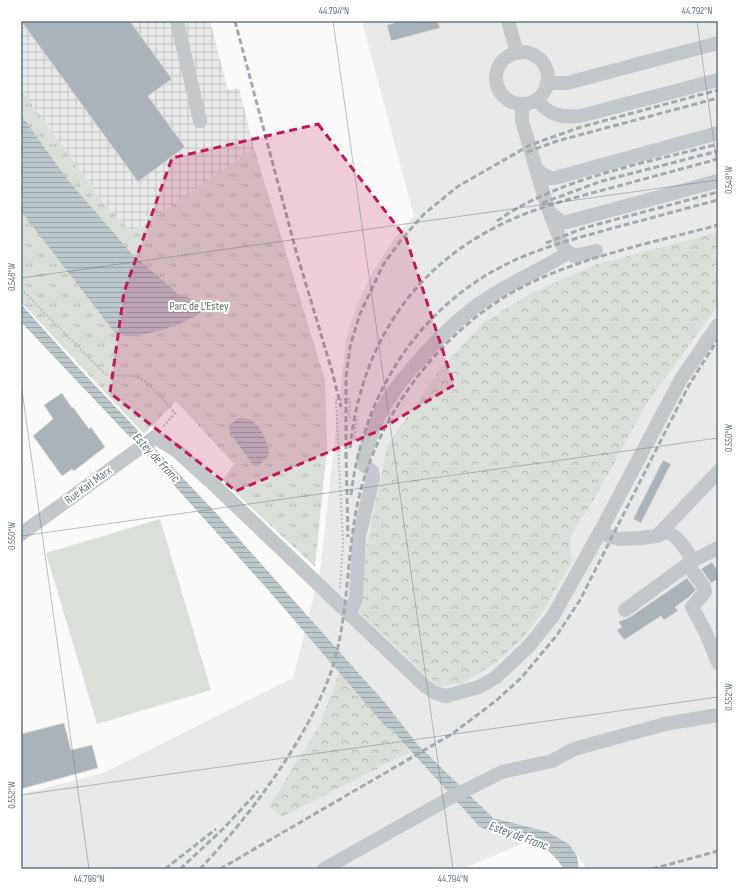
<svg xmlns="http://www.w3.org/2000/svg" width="739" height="890" viewBox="0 0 739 890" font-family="'Sofia Sans Condensed',sans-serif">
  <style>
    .built { fill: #e8e9e9; fill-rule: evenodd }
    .industrial { fill: url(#industrial-grid) }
    .green { fill: #dadfd7 }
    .forest { fill: url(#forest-crowns) }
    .park { fill: url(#park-tufts) }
    .water { fill: url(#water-rules) }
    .building { fill: #aab3b9; stroke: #dcdcda }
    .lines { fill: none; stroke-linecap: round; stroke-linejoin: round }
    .path { stroke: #bbbfc2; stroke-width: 2; stroke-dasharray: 2 2; stroke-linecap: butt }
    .minor { stroke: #c3c8cc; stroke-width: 14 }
    .rail { stroke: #a2aab0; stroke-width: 3; stroke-dasharray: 6 3; stroke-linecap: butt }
    .marked { fill: #c2185b; fill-opacity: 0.2; stroke: #c2185b; stroke-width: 3; stroke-dasharray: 8 5; stroke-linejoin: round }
    .ticks { fill: none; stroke: #657683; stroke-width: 1; stroke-opacity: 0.45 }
    .labels { text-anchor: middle; stroke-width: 4; stroke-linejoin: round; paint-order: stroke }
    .park-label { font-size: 12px; fill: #687a64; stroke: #fff }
    .street-label { font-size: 12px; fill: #657683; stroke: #fff }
    .water-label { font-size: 13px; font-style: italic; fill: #60757c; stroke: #fff }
    .neatline { fill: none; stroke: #657683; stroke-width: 1.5 }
    .ticks-label { font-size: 10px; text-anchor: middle; fill: #657683 }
  </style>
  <defs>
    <pattern id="industrial-grid" width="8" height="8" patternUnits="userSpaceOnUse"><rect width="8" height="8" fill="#e8e9e9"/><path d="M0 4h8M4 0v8" fill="none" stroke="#c0c1c2"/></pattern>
    <pattern id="forest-crowns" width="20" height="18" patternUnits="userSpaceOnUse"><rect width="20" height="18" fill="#dadfd7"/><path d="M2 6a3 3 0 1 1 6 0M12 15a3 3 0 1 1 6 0" fill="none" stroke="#b4b9b4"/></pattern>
    <pattern id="park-tufts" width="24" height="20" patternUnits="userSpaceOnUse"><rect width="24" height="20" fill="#dadfd7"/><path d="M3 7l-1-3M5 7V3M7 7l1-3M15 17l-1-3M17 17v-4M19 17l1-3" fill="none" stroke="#b4b9b4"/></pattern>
    <pattern id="water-rules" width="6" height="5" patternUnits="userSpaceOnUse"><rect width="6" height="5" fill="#bbc7cb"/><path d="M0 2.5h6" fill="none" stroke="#9ca6aa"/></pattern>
  </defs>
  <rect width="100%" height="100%" fill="#fafaf8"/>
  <!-- built -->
  <path class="built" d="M362 21H718V232L597 264 533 292 484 322 438 371 387 446 354 607 572 560 570 538 599 491 645 406 718 306V865L702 869H587L569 844 548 832 463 869H21V794L104 773 293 678 320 571 346 340 355 309 372 273 394 239 414 216ZM339 674 385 726 410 752 282 817 269 806 320 724Z"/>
  <!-- industrial -->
  <path class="industrial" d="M21 21H210L228 90 239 88 254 148 132 233 97 194 21 89Z"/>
  <!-- green -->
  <path class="green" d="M160 519 211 690 97 724 46 553Z"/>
  <!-- forest -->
  <g class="forest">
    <path d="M718 232V306L645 406 599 491 570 538 572 560 545 609 522 639 494 664 463 683 439 687 354 607 387 446 438 371 484 322 533 292 597 264Z"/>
    <path d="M339 673 384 725 392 730 410 752 282 817 269 806 320 724Z"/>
  </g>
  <!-- park -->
  <path class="park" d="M21 89 97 194 132 233 254 148 325 380 327 449 315 567 222 480 234 464 176 401 144 434 21 302Z"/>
  <!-- water -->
  <g class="water">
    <path d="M21 115 67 179 131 253 178 294 201 303 200 313C188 323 146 336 130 336 125 336 119 334 115 333L21 211Z"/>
    <path d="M21 304 73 362 216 513 386 704 418 745 493 818 548 832 569 844 577 856 579 869H564C547 844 532 840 503 834 494 832 487 831 479 826L392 730 385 726 270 592 145 453 21 322Z"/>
    <path d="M239 418C242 418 247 418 249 419 261 425 269 443 269 456L258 466 253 465 230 433 229 425Z"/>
  </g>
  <!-- building -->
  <g class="building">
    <path d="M21 21H130L172 79 148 96 185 147 138 182Z"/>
    <path d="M400 21H438L440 28 391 41 387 25Z"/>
    <path d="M62 393 72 408 73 407 89 429 91 427 105 447 74 471 72 469 62 476 33 436 53 419 44 405Z"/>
    <path d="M663 460 671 464 641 523 633 519Z"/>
    <path d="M712 562 718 571V579L711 583 701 569Z"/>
    <path d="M687 578 696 590 689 597 675 607 678 611 664 620 661 616 624 640 617 630 622 627 618 622 630 617Z"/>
    <path d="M64 723 71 750 92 745 98 768 21 789V734Z"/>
  </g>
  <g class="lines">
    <!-- path -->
    <g class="path">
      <path d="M21 289 105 374C115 377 126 374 136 377 149 380 166 403 175 413L162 428"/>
      <path d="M340 588 343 543 336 400 349 399 350 402 349 417 357 419 354 439 358 440"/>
    </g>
    <!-- minor -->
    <g class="minor">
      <path d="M177 21 200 121"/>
      <path d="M508 21 517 53"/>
      <circle cx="522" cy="78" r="26"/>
      <path d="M547 83H567L718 43"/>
      <path d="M537 100C549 115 561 118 580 116L718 80"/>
      <path d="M522 104V121L547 206 564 249 574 256 596 251"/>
      <path d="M538 171 549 178H555L718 133"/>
      <path d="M552 215 562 222H567L718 181"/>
      <path d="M600 532 618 539 640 538 657 536 718 472"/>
      <path d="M21 534 155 437 178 452 211 482 425 686 435 693 446 696 479 687 495 678 528 647 553 616 600 532 681 379 718 325"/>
      <path d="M692 561 718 548"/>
      <path d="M687 564 704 587 705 592 692 607 706 633 718 663"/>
      <path d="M625 610 692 561C689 553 676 533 667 533 664 532 660 534 657 536"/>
      <path d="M350 615 356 597 359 537 373 478 372 471 364 465 363 458C368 445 372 431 378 418 396 380 452 320 488 298 513 281 542 270 567 253"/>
      <path d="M324 869 450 798 502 772 552 761 574 749 665 724 718 715"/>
    </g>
    <!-- rail -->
    <g class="rail">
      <path d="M235 21 296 251 332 371 341 407"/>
      <path d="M527 152 557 141 718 98"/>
      <path d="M542 203 602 181 718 151"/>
      <path d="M497 221C558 178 646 163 718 144"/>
      <path d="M546 243 584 228 718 192"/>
      <path d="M350 448C361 346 412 266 506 222 538 207 573 198 607 189 644 179 681 169 718 159"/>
      <path d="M346 453 348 537"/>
      <path d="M346 458V377L350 347 360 314 383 265 401 240 423 215 457 187 530 145 581 127 718 90"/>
      <path d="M351 495C362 400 414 313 499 268 534 249 574 239 613 228 648 219 683 209 718 200"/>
      <path d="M165 869 216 829"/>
      <path d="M180 869 223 829 258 791"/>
      <path d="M200 869C249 817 307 740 331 672 348 621 346 569 355 517 370 425 433 338 513 292 576 257 649 244 718 225"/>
      <path d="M220 869 452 734 497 700 522 677 557 635 580 600 689 385 718 339"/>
      <path d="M652 869 718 851"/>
    </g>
  </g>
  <!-- marked area -->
  <path class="marked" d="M318 124 406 238 454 385 376 432 236 491 110 393 124 292 172 158Z"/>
  <!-- ticks -->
  <path class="ticks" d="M333 21 453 869M697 21 718 172M21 278 718 180M21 383 89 869M21 536 718 438M21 795 718 697"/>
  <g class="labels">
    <!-- park labels -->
    <g class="park-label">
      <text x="199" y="310">Parc de L'Estey</text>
    </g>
    <!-- street labels -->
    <g class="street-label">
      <text transform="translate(88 485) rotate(-36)" y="4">Rue Karl Marx</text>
    </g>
    <!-- water labels -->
    <g class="water-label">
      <text transform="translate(157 457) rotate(47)" y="5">Estey de Franc</text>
      <text transform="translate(519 835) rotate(20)" y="5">Estey de Franc</text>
    </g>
  </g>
  <!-- border -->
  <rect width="739" height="890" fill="none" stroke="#ffffff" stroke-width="44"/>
  <rect x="22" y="22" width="695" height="846" class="neatline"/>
  <g class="ticks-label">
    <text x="334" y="14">44.794°N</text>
    <text x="697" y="14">44.792°N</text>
    <text transform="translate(728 180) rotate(-90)" y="4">0.548°W</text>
    <text transform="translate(11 277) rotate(-90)" y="4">0.548°W</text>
    <text transform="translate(728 438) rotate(-90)" y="4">0.550°W</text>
    <text transform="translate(11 536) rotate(-90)" y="4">0.550°W</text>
    <text transform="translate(728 697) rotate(-90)" y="4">0.552°W</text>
    <text transform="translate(11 795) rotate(-90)" y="4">0.552°W</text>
    <text x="89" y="882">44.796°N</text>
    <text x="453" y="882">44.794°N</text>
  </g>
</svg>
